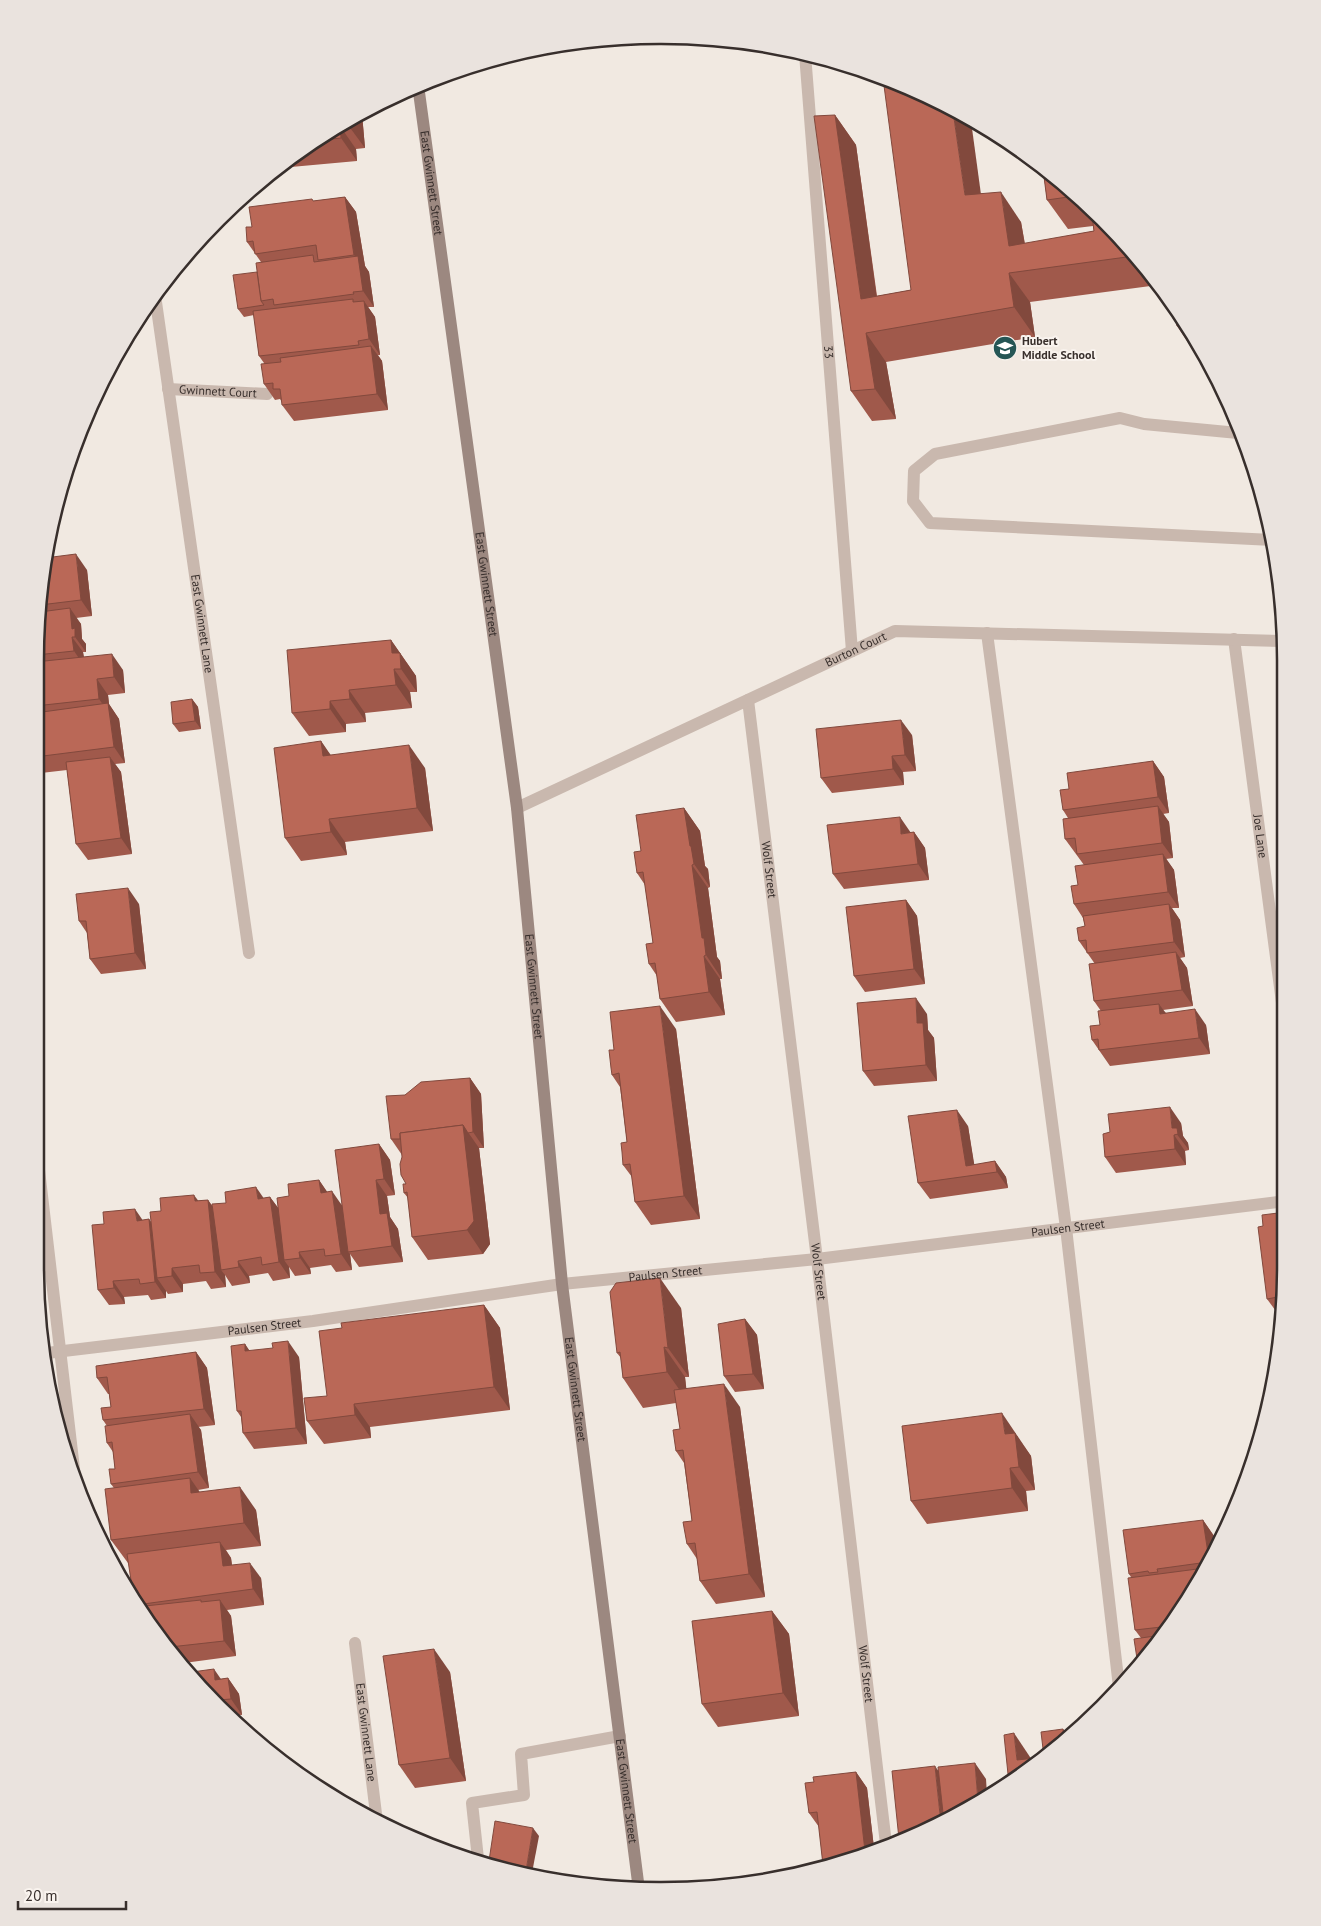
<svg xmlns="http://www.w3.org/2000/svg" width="1321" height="1926" viewBox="0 0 1321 1926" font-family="'PT Sans',sans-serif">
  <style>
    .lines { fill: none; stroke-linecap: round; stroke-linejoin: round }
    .service { stroke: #c9b8ae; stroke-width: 12 }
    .minor { stroke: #c9b8ae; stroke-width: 12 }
    .tertiary { stroke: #c9b8ae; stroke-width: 12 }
    .secondary { stroke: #9c8880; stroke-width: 12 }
    .wall { fill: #a0594b }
    .shaded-wall { fill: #82493d }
    .building { fill: #ba6857; stroke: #82493d }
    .labels { text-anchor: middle; stroke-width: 4; stroke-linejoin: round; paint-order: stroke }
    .street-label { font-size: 12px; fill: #382f2c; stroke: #f9f3ee }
    .poi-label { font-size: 12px; font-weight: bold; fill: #382f2c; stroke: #f9f3ee; text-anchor: start }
    .rim { fill: none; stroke: #382f2c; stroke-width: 2.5 }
  </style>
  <rect width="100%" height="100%" fill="#f1e9e1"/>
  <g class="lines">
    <!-- service -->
    <g class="service">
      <path id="s1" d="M155 295 249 953"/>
      <path id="s2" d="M168 389 267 394"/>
      <path d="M1238 433 1144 424 1120 418 935 454 914 471 913 501 930 523 1274 540"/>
      <path id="s3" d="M1234 639 1286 1033"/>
      <path id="s4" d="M748 700 817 1259 886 1844"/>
      <path id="s5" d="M355 1643 377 1822"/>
      <path d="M478 1859 472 1803 524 1795 521 1754 620 1736"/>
    </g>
    <!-- minor -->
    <g class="minor">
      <path id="s6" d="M805 54 852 651"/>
      <path d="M987 633 1066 1228 1119 1687"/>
      <path id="s7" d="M517 808 895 631 1284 641"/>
      <path d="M35 1136 76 1486"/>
      <path id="s8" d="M562 1284 817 1259 1286 1201"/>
    </g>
    <!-- tertiary -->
    <path class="tertiary" id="s9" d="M47 1353 313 1321 562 1284"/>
    <!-- secondary -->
    <path class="secondary" id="s10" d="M418 85 517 808 562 1284 639 1890"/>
  </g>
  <!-- wall -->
  <g class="wall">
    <path d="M362 114 365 148 356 149 357 161 291 167 287 162 313 140Z"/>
    <path d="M835 115 856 145 877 296 911 290 981 193 1021 222 1025 244 1094 231 1093 226 1068 229 1047 200 1043 169 1103 218 1158 285 1030 302 1035 337 886 362 896 419 872 421 851 391Z"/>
    <path d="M345 197 356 212 365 266 369 272 374 307H368L375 317 380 355H378L382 361 388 410 294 421 282 405V402L280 399 275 400 264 384V363L259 356 254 315 244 317 238 309 257 272 261 262 247 242 252 227 314 201Z"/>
    <path d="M1180 313 1205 355 1197 356 1177 326Z"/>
    <path d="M45 558 87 570 92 616 76 618 81 624 82 639 86 644V652H83L84 657 123 670 125 693 108 695 109 704 119 719 125 763 115 764 121 772 132 854 88 860 76 844 67 770 41 773 35 764V660Z"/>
    <path d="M391 640 416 676 417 692H410L412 708 365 713 366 722 346 724V732L309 736 292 713Z"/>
    <path d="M192 699 198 707 201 729 179 732 173 724Z"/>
    <path d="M912 735 916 771 903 772 904 785 832 793 821 778Z"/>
    <path d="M321 741 330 755 425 768 433 831 345 842 347 855 301 861 285 838Z"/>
    <path d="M1153 761 1164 777 1169 813 1163 814 1169 822 1173 858 1166 859 1174 870 1179 908H1172L1180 920 1185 957 1180 958 1187 968 1193 1006 1163 1010 1166 1013 1206 1025 1210 1054 1110 1066 1092 1040 1100 1025 1101 1011 1094 1001 1095 964 1079 941 1085 926 1083 918 1074 904 1078 885 1084 865 1065 839 1068 818 1063 810 1069 789Z"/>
    <path d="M684 808 700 831 705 866 708 869 710 887 708 888 717 957 720 961 722 979H720L725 1015 676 1022 660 999 657 976 649 964 653 943 645 885 637 873 641 851Z"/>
    <path d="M914 832 925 848 929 880 844 889 833 874 911 833Z"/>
    <path d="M906 900 917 916 925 984 865 992 854 976Z"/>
    <path d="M139 904 146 969 101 974 90 959 87 933 79 921Z"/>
    <path d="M927 1014 928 1030 934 1038 937 1081 874 1086 863 1071Z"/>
    <path d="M676 1029 700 1219 651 1225 635 1202 632 1177 623 1165 627 1142 620 1087 612 1075 614 1050Z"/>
    <path d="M470 1078 481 1094 484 1148H479L490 1244 483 1254 428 1260 412 1237 408 1198 404 1193 406 1184 402 1155 391 1139 405 1095Z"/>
    <path d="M1181 1123 1183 1136 1188 1143 1189 1150 1185 1151 1186 1165 1116 1173 1105 1157Z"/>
    <path d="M968 1126 974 1165 995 1161 1006 1177 1008 1188 930 1199 918 1183Z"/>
    <path d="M379 1144 390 1160 395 1195 387 1196 390 1217 398 1229 403 1262 359 1267 350 1254 352 1270 336 1272 331 1265 310 1268 311 1274 295 1276 289 1267 290 1278 273 1281 268 1273 249 1276 250 1283 232 1286 225 1275 226 1287 211 1289 206 1281 183 1284V1292L168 1294 166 1291V1298L151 1300 148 1295 124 1297 125 1304 109 1305 98 1290 143 1220 149 1219 151 1222 161 1211 198 1201 208 1200 213 1207 270 1197 278 1208 289 1196 319 1180 327 1192 342 1205Z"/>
    <path d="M1286 1266 1281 1314H1278L1267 1299Z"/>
    <path d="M484 1305 500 1328 510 1410 370 1427 371 1438 324 1444 307 1421 327 1396 342 1328Z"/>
    <path d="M681 1308 689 1377H685L686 1389 740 1407 765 1597 716 1604 700 1581 697 1559 687 1544 692 1521 684 1463 676 1451 680 1429 676 1403 643 1408 623 1378 621 1358 617 1353Z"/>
    <path d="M745 1319 757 1335 764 1389 735 1392 724 1376Z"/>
    <path d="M245 1344 249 1351 299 1357 307 1444 254 1449 243 1433 241 1417 237 1411Z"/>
    <path d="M196 1352 207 1368 215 1425 198 1427 201 1430 209 1488 198 1490 199 1492 256 1510 261 1546 226 1550 231 1558 232 1565 261 1578 264 1605 227 1610 231 1616 236 1656 184 1663 140 1613 134 1600 129 1563H128L111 1540 114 1488 111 1484 115 1469 113 1452 107 1443V1426L103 1420 111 1407 109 1394H108L97 1378Z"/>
    <path d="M1018 1436V1438L1031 1456 1035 1490 1026 1491 1028 1511 927 1524 911 1501Z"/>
    <path d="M1203 1520 1214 1536 1216 1547 1180 1613 1138 1665 1141 1638 1135 1630 1131 1577 1129 1574Z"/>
    <path d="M772 1611 789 1634 799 1716 718 1727 702 1704Z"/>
    <path d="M192 1672 221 1679 228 1678 239 1694 242 1715 231 1716Z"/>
    <path d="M450 1672 466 1781 415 1788 399 1765Z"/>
    <path d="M1063 1729 1069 1738 1041 1762 1012 1780 1008 1774 1031 1758 1044 1757Z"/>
    <path d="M856 1772 867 1788 874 1848 823 1865 819 1827 809 1813 814 1782Z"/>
  </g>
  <!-- shaded-wall -->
  <g class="shaded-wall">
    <path d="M953 111 971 121 985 224 965 195Z"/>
    <path d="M362 114 365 148 348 125V122Z"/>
    <path d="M835 115 856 145 881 329 861 299Z"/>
    <path d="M340 126 356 149 357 161 341 138Z"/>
    <path d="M1001 192 1021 222 1029 270 1009 246Z"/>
    <path d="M345 197 356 212 365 266 369 272 374 307 363 291 358 260 354 255Z"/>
    <path d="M1009 273 1030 302 1035 337 1014 307Z"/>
    <path d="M364 301 375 317 380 355 369 339Z"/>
    <path d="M866 333 886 362 896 419 875 389Z"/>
    <path d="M371 346 382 361 388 410 377 394Z"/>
    <path d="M76 554 87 570 92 616 81 600Z"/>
    <path d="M70 608 81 624 82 639 86 644V652L75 637 72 629Z"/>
    <path d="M72 637 83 652 85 667 74 651Z"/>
    <path d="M391 640 416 676 417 692 401 669 392 653Z"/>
    <path d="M112 654 123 670 125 693 114 677Z"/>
    <path d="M394 669 410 692 412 708 396 685Z"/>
    <path d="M97 679 108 695 109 704 119 719 125 763 114 747 110 715 99 699Z"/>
    <path d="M349 690 365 713 366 722 350 699Z"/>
    <path d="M192 699 198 707 201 729 195 721Z"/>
    <path d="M330 701 346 724V732L330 709Z"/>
    <path d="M901 720 912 735 916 771 905 755Z"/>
    <path d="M321 741 337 764 323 756Z"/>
    <path d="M409 745 425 768 433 831 417 808Z"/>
    <path d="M892 756 903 772 904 785 893 769Z"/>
    <path d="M110 757 121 772 132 854 121 838Z"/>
    <path d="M1153 761 1164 777 1169 813 1158 797Z"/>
    <path d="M1158 806 1169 822 1173 858 1162 843Z"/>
    <path d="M684 808 700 831 705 866 708 869 710 887 694 864 690 846Z"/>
    <path d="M900 817 911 833 901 834Z"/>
    <path d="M329 819 345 842 347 855 331 832Z"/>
    <path d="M914 832 925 848 929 880 918 864Z"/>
    <path d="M1163 854 1174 870 1179 908 1168 892Z"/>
    <path d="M692 865 708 888 717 957 720 961 722 979 706 955 702 938Z"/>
    <path d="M128 888 139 904 146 969 135 953Z"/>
    <path d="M906 900 917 916 925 984 914 969Z"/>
    <path d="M1169 904 1180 920 1185 957 1174 942Z"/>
    <path d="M1176 952 1187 968 1193 1006 1182 990Z"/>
    <path d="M704 956 720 979 725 1015 709 992Z"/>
    <path d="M916 998 927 1014 928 1030 934 1038 937 1081 926 1065 917 1023Z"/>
    <path d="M1159 1004 1170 1019 1160 1014Z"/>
    <path d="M660 1006 676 1029 700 1219 684 1196Z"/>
    <path d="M1195 1009 1206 1025 1210 1054 1199 1038Z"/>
    <path d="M470 1078 481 1094 484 1148 473 1132Z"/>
    <path d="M1170 1107 1181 1123 1183 1136 1188 1143 1189 1150 1172 1128Z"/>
    <path d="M957 1110 968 1126 976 1175 966 1166Z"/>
    <path d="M463 1125 479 1148 490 1244 483 1254 467 1230Z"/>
    <path d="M1174 1135 1185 1151 1186 1165 1175 1149Z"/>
    <path d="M379 1144 390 1160 395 1195 384 1179Z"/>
    <path d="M995 1161 1006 1177 1008 1188 997 1172Z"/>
    <path d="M319 1180 330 1196 321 1193Z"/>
    <path d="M376 1180 387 1196 390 1217 398 1229 403 1262 392 1246 380 1214Z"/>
    <path d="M256 1187 267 1203 258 1199Z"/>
    <path d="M332 1191 343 1207 348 1252 350 1254 352 1270 341 1254Z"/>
    <path d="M194 1195 205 1210 195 1201Z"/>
    <path d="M270 1197 282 1213 284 1260 289 1267 290 1278 279 1262Z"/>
    <path d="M208 1200 219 1216 221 1270 225 1275 226 1287 215 1272Z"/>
    <path d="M135 1209 146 1225 137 1221Z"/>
    <path d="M149 1219 160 1235 157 1278 166 1291V1298L155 1282Z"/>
    <path d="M299 1252 310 1268 311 1274 300 1258Z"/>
    <path d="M238 1261 249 1276 250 1283 239 1267Z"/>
    <path d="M172 1268 183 1284V1292L172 1276Z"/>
    <path d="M660 1278 681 1308 689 1377 668 1348Z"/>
    <path d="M113 1281 124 1297 125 1304 114 1288Z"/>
    <path d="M484 1305 500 1328 510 1410 494 1387Z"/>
    <path d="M745 1319 757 1335 764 1389 753 1374Z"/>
    <path d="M288 1341 299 1357 307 1444 296 1428Z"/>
    <path d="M245 1344 256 1360 245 1351Z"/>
    <path d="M664 1347 685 1377 688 1402 667 1372Z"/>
    <path d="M196 1352 207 1368 215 1425 204 1409Z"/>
    <path d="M724 1384 740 1407 765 1597 749 1574Z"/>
    <path d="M354 1404 370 1427 371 1438 355 1415Z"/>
    <path d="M1002 1413 1031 1456 1035 1490 1019 1467 1005 1434Z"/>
    <path d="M190 1414 201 1430 209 1488 198 1472Z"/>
    <path d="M1010 1468 1026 1491 1028 1511 1012 1488Z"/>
    <path d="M190 1478 206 1501 191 1493Z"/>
    <path d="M240 1487 256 1510 261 1546 244 1523Z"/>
    <path d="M1203 1520 1214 1536 1216 1547 1209 1560Z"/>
    <path d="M220 1542 231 1558 234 1582 223 1566Z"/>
    <path d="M250 1563 261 1578 264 1605 253 1589Z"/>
    <path d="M220 1600 231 1616 236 1656 224 1641Z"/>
    <path d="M772 1611 789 1634 799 1716 783 1693Z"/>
    <path d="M434 1649 450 1672 466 1781 450 1758Z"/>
    <path d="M214 1669 225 1685 215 1680Z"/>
    <path d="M228 1678 239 1694 242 1715 231 1699Z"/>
    <path d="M1063 1729 1069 1738 1064 1742Z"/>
    <path d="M1014 1733 1034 1763 1017 1760Z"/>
    <path d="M275 1747 287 1763 276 1756Z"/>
    <path d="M975 1763 986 1779 987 1795 978 1801Z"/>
    <path d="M935 1766 946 1782 950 1819 941 1824Z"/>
    <path d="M856 1772 867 1788 874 1848 865 1851Z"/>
    <path d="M533 1828 539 1836 532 1873 526 1871Z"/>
  </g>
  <!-- building -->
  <g class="building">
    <path d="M883 78 900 83 953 111 965 195 1001 192 1009 246 1094 231 1091 208 1103 218 1134 256 1009 273 1014 307 866 333 875 389 851 391 814 116 835 115 861 299 911 290Z"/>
    <path d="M348 122V125L340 126 341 138 313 141Z"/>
    <path d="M1043 169 1075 196 1047 200Z"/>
    <path d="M345 197 354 255 318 260 316 245 255 254 253 241 247 242 246 227H252L249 207 312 199 313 201Z"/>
    <path d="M313 255 314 262 358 256 363 291 353 292 354 294 274 305 273 299 261 301 256 263Z"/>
    <path d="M257 272 261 301 264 305 238 309 233 275Z"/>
    <path d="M353 299V302L364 301 369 339 358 341 359 345 259 356 253 311Z"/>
    <path d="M1174 305 1180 313 1188 325 1177 326Z"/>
    <path d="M371 346 377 394 282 405 280 389H273V383L264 384 261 364 281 362 280 358Z"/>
    <path d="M76 554 81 600 40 605 45 558Z"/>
    <path d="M70 608 72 629 75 628V637H72L74 651 36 655 40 612Z"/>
    <path d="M391 640 392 653H400L401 669H394L396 685 349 690 350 699 330 701V709L292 713 287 650Z"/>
    <path d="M112 654 114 677 97 679 99 699 35 706V662Z"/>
    <path d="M192 699 195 721 173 724 171 702Z"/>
    <path d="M108 703 114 747 35 757V713Z"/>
    <path d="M901 720 905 755 892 756 893 769 821 778 816 729Z"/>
    <path d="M321 741 323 756 409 745 417 808 329 819 331 832 285 838 274 748Z"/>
    <path d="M110 757 121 838 76 844 66 762Z"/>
    <path d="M1153 761 1158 797 1063 810 1060 790 1069 789 1067 773Z"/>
    <path d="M1158 806 1162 843 1077 854 1075 838 1065 839 1063 819Z"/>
    <path d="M684 808 690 846H691L694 864 692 865 702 938H704L706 955 704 956 709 992 660 999 655 963 649 964 646 944 653 943 643 872 637 873 634 852 641 851 636 815Z"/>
    <path d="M900 817 901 834 914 832 918 864 833 874 827 825Z"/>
    <path d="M1163 854 1168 892 1074 904 1071 886 1078 885 1075 866Z"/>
    <path d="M128 888 135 953 90 959 86 921H79L76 894Z"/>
    <path d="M906 900 914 969 854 976 846 907Z"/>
    <path d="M1169 904 1174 942 1087 953 1086 940 1079 941 1077 928 1085 926 1083 916Z"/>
    <path d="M1176 952 1182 990 1094 1001 1089 964Z"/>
    <path d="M916 998 917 1023H923L926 1065 863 1071 857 1003Z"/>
    <path d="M1159 1004 1160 1014 1195 1009 1199 1038 1099 1050 1098 1039 1092 1040 1090 1026 1100 1025 1098 1011Z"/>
    <path d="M660 1006 684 1196 635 1202 630 1164 623 1165 622 1152 621 1143 627 1142 619 1073 612 1075 611 1068 609 1050H614L610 1012Z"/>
    <path d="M470 1078 473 1132 468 1133 463 1125 400 1133V1139H391L386 1096 405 1095 421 1082Z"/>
    <path d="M1170 1107 1172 1128H1177L1178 1134 1174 1135 1175 1149 1105 1157 1103 1134 1110 1132 1108 1114Z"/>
    <path d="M957 1110 966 1166 995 1161 997 1172 918 1183 908 1116Z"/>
    <path d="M463 1125 474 1221 467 1230 412 1237 407 1192 404 1193 403 1184H406L405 1182 401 1175 400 1164 402 1157 400 1133Z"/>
    <path d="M379 1144 384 1179 376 1180 380 1214 387 1213 392 1246 348 1252 335 1150Z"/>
    <path d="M319 1180 321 1193 332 1191 341 1254 325 1256 324 1249 299 1252 300 1258 284 1260 277 1198 289 1196 288 1184Z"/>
    <path d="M256 1187 258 1199 270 1197 279 1262 262 1265 261 1257 238 1261 239 1267 221 1270 212 1204 226 1203 225 1192Z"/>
    <path d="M194 1195 195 1201 208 1200 215 1272 200 1273 199 1265 172 1268V1276L157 1278 150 1212 161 1211 160 1198Z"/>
    <path d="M135 1209 137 1221 149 1219 155 1282 140 1284 139 1279 113 1281 114 1288 98 1290 92 1225 104 1224 103 1212Z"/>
    <path d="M1286 1212V1266L1283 1296 1267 1299 1258 1227 1263 1226 1262 1215Z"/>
    <path d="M660 1278 668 1348 664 1347 667 1372 623 1378 620 1352 617 1353 610 1292 616 1283Z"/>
    <path d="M484 1305 494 1387 354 1404 355 1415 307 1421 304 1398 327 1396 319 1331 342 1328 341 1323Z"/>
    <path d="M745 1319 753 1374 724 1376 718 1324Z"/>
    <path d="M288 1341 296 1428 243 1433 241 1411H237L231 1346 245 1344V1351L273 1348 272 1343Z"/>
    <path d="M196 1352 204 1409 103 1420 101 1408 111 1407 107 1377 97 1378 96 1366Z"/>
    <path d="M724 1384 749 1574 700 1581 695 1543 687 1544 683 1522 692 1521 683 1450 676 1451 673 1430 680 1429 674 1390Z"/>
    <path d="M1002 1413 1005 1434 1015 1433 1019 1467 1010 1468 1012 1488 911 1501 902 1426Z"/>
    <path d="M190 1414 198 1472 111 1484 109 1469H115L112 1442 107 1443 105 1426Z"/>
    <path d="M190 1478 191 1493 240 1487 244 1523 111 1540 105 1489Z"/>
    <path d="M1203 1520 1209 1560 1208 1562 1157 1569 1158 1572 1149 1573 1148 1571 1129 1574 1123 1530Z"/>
    <path d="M220 1542 223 1566 250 1563 253 1589 136 1605 134 1600 127 1554Z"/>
    <path d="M1205 1568 1180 1613 1170 1626 1135 1630 1128 1578Z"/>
    <path d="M201 1600V1602L220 1600 224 1641 170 1647 139 1610 146 1609 145 1606Z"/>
    <path d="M772 1611 783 1693 702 1704 692 1621Z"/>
    <path d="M1162 1635 1138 1665 1134 1639Z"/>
    <path d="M434 1649 450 1758 399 1765 383 1656Z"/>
    <path d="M214 1669 215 1680 228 1678 231 1699 218 1700 219 1702 192 1672Z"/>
    <path d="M1063 1729 1064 1742 1041 1762 1016 1778V1774H1008L1004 1735 1014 1733 1017 1760 1044 1757 1041 1732Z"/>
    <path d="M275 1747 276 1756 266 1748Z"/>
    <path d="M975 1763 978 1801 944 1822 938 1767Z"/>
    <path d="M935 1766 941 1824 937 1826 899 1839 892 1771Z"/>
    <path d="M856 1772 865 1851 823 1865 817 1812 809 1813 805 1783 814 1782 813 1777Z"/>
    <path d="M495 1821 533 1828 526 1871 489 1861Z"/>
  </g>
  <!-- icons -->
  <defs>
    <g id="school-disc" transform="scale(1.25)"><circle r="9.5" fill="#255655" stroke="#f9f3ee"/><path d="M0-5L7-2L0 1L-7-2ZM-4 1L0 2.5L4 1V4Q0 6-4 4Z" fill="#fff"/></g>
  </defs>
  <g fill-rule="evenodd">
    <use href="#school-disc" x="1005" y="348"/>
  </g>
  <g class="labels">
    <!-- street labels -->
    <g class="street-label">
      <text dy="4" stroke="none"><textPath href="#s10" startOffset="99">East Gwinnett Street</textPath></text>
      <text dy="4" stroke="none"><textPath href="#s6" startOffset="299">33</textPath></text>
      <text dy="4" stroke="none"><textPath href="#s2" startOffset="50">Gwinnett Court</textPath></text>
      <text dy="4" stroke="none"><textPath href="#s10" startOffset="504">East Gwinnett Street</textPath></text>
      <text dy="4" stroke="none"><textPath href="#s1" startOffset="332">East Gwinnett Lane</textPath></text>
      <text dy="4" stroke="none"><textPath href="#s7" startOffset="374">Burton Court</textPath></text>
      <text dy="4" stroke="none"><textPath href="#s3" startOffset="199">Joe Lane</textPath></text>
      <text dy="4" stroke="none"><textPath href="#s4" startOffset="171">Wolf Street</textPath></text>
      <text dy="4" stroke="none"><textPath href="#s10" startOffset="909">East Gwinnett Street</textPath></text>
      <text dy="4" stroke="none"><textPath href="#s8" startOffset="509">Paulsen Street</textPath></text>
      <text dy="4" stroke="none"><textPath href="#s4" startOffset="576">Wolf Street</textPath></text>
      <text dy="4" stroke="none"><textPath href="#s8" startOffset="104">Paulsen Street</textPath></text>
      <text dy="4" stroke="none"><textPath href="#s9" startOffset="219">Paulsen Street</textPath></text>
      <text dy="4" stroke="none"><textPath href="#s10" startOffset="1314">East Gwinnett Street</textPath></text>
      <text dy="4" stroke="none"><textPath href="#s4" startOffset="981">Wolf Street</textPath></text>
      <text dy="4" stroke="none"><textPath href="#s5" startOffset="90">East Gwinnett Lane</textPath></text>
      <text dy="4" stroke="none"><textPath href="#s10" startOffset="1719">East Gwinnett Street</textPath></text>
    </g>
    <!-- poi labels -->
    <g class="poi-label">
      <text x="1022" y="345">Hubert<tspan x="1022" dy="14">Middle School</tspan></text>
    </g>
  </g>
  <!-- crop -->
  <path d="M0 0H1321V1926H0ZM660 44H661A616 616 0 0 1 1277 660V1266A616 616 0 0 1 661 1882H660A616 616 0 0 1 44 1266V660A616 616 0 0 1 660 44Z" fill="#eae3de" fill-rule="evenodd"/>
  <path class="rim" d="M660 44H661A616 616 0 0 1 1277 660V1266A616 616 0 0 1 661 1882H660A616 616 0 0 1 44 1266V660A616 616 0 0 1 660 44Z"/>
  <!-- scale -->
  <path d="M18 1901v8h108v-8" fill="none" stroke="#382f2c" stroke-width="2.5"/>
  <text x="25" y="1901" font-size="15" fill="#382f2c" stroke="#f9f3ee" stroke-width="4" paint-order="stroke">20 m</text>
</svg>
